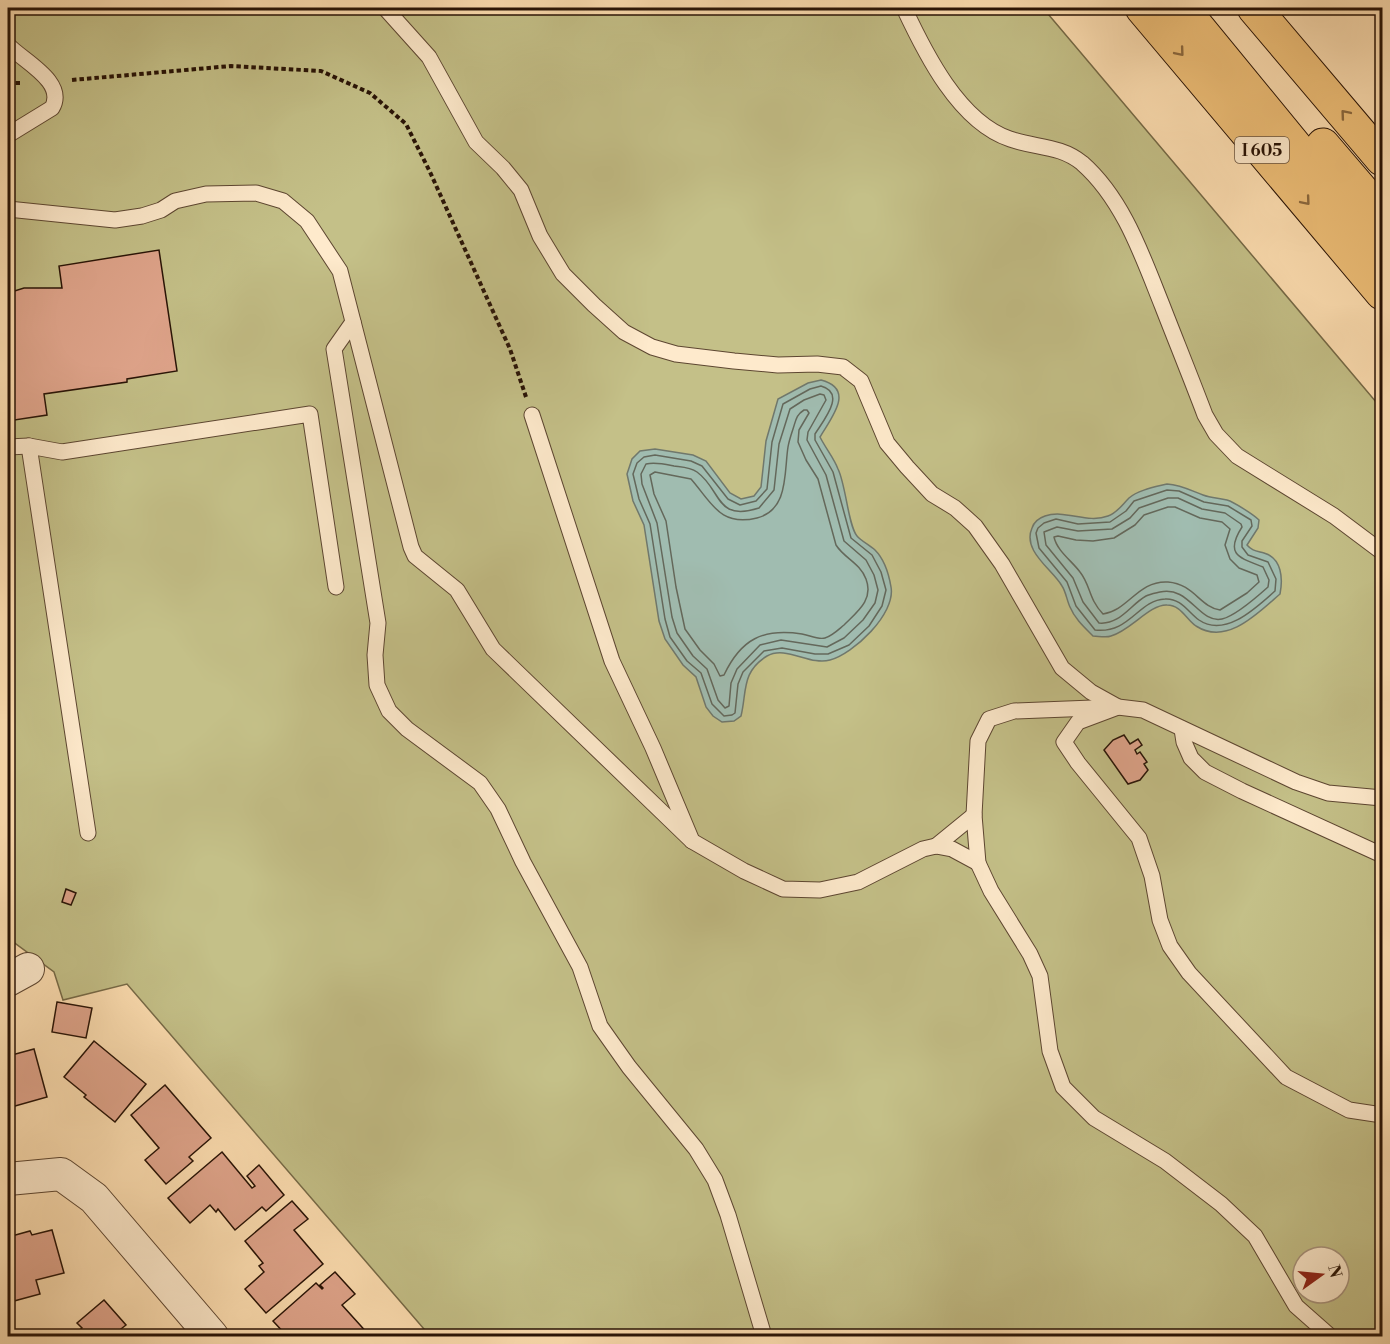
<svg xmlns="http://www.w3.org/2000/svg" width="1390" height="1344" viewBox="0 0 1390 1344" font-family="'Libre Bodoni',serif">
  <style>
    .green { fill: #c4c088; stroke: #766a47; stroke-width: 1.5; fill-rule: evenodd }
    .water { fill: #a0bcb0; stroke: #70786c; stroke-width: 1.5 }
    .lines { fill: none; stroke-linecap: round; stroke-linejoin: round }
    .shore { stroke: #64685b; stroke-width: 1.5 }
    .building { fill: #e0a58c; stroke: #281306; stroke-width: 1.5 }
    .lane-casing { stroke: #5d4631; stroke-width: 17 }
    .street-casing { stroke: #5d4631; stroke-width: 34 }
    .highway-casing { stroke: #281306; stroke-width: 35 }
    .path { stroke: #281306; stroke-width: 4; stroke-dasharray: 4.5 3; stroke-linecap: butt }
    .lane { stroke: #feeacc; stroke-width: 15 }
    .street { stroke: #feeacc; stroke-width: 32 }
    .highway { stroke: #eebf78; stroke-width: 33 }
    .oneway { stroke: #8b693f }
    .labels { text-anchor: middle; stroke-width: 6; stroke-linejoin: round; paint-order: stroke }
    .shield { fill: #feeacc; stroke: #685441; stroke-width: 1.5 }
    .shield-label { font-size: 16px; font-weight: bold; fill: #281306 }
  </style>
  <rect width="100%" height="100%" fill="#fddeb1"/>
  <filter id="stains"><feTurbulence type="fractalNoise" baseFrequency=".00333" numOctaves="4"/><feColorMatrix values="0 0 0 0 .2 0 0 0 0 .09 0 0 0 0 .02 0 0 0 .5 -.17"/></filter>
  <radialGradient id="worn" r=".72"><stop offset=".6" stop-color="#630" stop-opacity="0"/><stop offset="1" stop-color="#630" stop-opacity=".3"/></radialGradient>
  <!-- green -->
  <path class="green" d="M8 8H1043L1382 409V1336H430L127 984 63 1000 54 972 8 938ZM1303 1257H1339V1293H1303Z"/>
  <!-- water -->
  <g class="water">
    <path d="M821 380C856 389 831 418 820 437 826 449 834 458 838 469 846 485 848 525 857 536 861 541 870 545 875 550 884 559 889 575 891 587 896 614 853 654 830 660 810 666 786 645 767 656 741 672 747 692 741 716L734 721 722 722 713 716 706 707 696 677 683 665 665 639 659 621 644 525 633 501 627 474 632 459 640 451 655 449 693 455 706 461 730 493 741 499 754 496 761 487 766 441 778 399 808 383Z"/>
    <path d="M1167 484C1181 485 1190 490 1203 495 1211 498 1219 498 1227 500 1234 502 1254 515 1259 520L1258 528 1247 545C1252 551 1257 551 1264 553 1282 558 1283 579 1280 594 1258 613 1227 646 1196 626 1186 619 1181 605 1167 605 1150 604 1130 631 1111 636 1106 638 1098 636 1093 636 1084 627 1075 619 1070 607 1067 601 1066 592 1062 586 1052 569 1022 551 1032 528 1034 522 1039 518 1045 516 1065 509 1087 524 1108 516 1117 513 1122 505 1129 498 1138 490 1155 487 1167 484Z"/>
  </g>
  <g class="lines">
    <!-- shore -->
    <g class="shore">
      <path d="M821 386C847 393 823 421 815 434V440L833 472 851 538 872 555 881 572 886 590 882 606 869 626 849 645 828 654H815L782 648 764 651 743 672 738 684 735 713 732 715 724 716 712 704 701 673 687 661 670 637 665 619 650 524 639 499 633 474 637 463 644 457 655 455 691 461 702 466 728 499 740 505 756 501 767 489 772 442 783 404 810 389Z"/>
      <path d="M820 394 824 395 826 400 808 432 807 440 826 475 844 541 866 560 874 575 878 590 875 603 863 620 844 638 827 647 781 640 760 645 737 669 731 683 729 706 725 708 718 700 707 669 693 656 677 633 672 617 657 523 642 484 641 474 646 464C656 462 664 464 674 466 681 467 690 467 697 472 722 490 715 522 759 508L774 490 779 444 790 409 804 400Z"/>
      <path d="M804 410H807L809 413 799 430 798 442 806 460 818 479 836 545C844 558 860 563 866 579 874 600 857 612 844 625 838 630 832 636 825 638 818 640 809 635 802 634 763 628 741 639 724 675L720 676 714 664 700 650 685 629 676 587 666 521 654 494 650 475 655 472 691 479C712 503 720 527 757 518 789 510 784 472 788 447 789 441 791 435 793 429 796 420 796 415 804 410Z"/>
      <path d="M1167 490 1179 491 1204 502 1228 506 1251 520 1252 526 1242 541V547L1248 555 1268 562 1276 579 1275 591C1256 608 1225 638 1199 620 1188 612 1181 598 1165 599 1138 600 1130 634 1095 630L1076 606 1067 582 1039 548 1036 533 1038 528 1044 523 1056 519 1078 524 1110 522 1126 511 1134 501Z"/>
      <path d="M1168 498H1178L1202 509 1225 513 1241 524 1242 527C1224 555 1240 558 1263 567L1269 580 1268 587C1258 596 1235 616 1222 619 1199 624 1189 585 1160 592 1156 593 1150 594 1146 596 1130 605 1120 625 1099 623L1083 602 1073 578 1046 545 1044 532 1057 527 1078 531 1112 529 1130 518 1139 508Z"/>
      <path d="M1168 507H1175L1200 518 1222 522 1230 529 1225 545 1230 559 1239 568 1257 575 1259 582 1247 593 1220 610C1200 607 1194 584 1168 582 1138 580 1128 611 1103 614 1088 598 1091 586 1080 572 1072 561 1057 551 1054 537L1058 536 1076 540 1093 541 1114 538 1135 525 1144 515Z"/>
    </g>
  </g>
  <!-- building -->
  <g class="building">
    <path d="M159 250 177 371 127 379V382L44 394 47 415 8 421V397L12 396 10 384H8V293L24 288H62L59 266Z"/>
    <path d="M1124 735 1130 744 1138 739 1142 745 1135 750 1137 754 1140 752 1147 762 1144 764 1148 770 1140 780 1128 784 1104 750 1113 740Z"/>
    <path d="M66 889 76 893 71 905 62 902Z"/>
    <path d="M57 1002 92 1008 86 1038 52 1032Z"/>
    <path d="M94 1041 146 1084 115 1122 84 1097 86 1095 64 1077Z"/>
    <path d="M34 1049 47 1097 8 1108V1056Z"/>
    <path d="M165 1085 211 1138 189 1157 193 1161 166 1184 145 1160 159 1148 131 1115Z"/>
    <path d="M222 1152 252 1188 255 1186 247 1176 259 1165 284 1195 266 1211 262 1207 235 1230 218 1209 216 1212 210 1205 190 1223 168 1198Z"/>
    <path d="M292 1201 308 1219 294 1230 323 1264 266 1313 245 1289 264 1272 259 1266 263 1263 245 1241Z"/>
    <path d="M52 1230 64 1273 36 1280 40 1294 14 1301 11 1287 8 1288V1237L30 1231 32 1235Z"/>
    <path d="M335 1272 355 1294 342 1305 370 1336H311L308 1333 304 1336H287L273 1321 316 1283 322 1289 323 1288 320 1285Z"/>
    <path d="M104 1300 126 1325 112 1336H72L82 1328 77 1323Z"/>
  </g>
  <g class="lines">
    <!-- lane casing -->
    <g class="lane-casing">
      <g id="lane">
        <path d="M385 8 429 57 476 142 503 168 521 190 540 236 563 274 594 305 624 332 652 347 676 354 734 361 778 365 817 364 843 367 861 381 887 443 907 467 932 494 955 508 975 526 1002 564 1062 668 1091 692 1118 707 1078 722 1064 742 1078 763 1139 838 1152 876 1160 920 1170 946 1189 973 1286 1077 1349 1110 1382 1115"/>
        <path d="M904 8C925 53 959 122 1010 139 1035 148 1060 145 1082 163 1123 199 1142 255 1162 305 1176 341 1191 378 1205 415L1216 434 1237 456 1334 516 1382 552"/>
        <path d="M8 45C23 61 67 82 52 108L8 135"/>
        <path d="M8 209 115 220 142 216 161 210 175 201 206 194 256 193 283 201 307 221 340 271 411 547 415 556 457 590 493 649 692 841"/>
        <path d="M353 322 334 349 378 623 375 655 377 685 389 711 407 729 480 783 498 809 523 862 580 967 600 1026 629 1067 696 1149 715 1180 728 1215 764 1336"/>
        <path d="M532 415 612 661 653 748 692 841 744 871 783 889 820 890 858 882 923 849 936 846 952 849 978 863"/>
        <path d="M29 446 88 833"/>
        <path d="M8 447 29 446 62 452 310 414 336 587"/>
        <path d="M1182 729 1184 742 1191 758 1205 772 1242 791 1382 855"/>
        <path d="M936 846 974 815"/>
        <path d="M1330 1336 1296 1306 1255 1236 1221 1204 1165 1161 1094 1118 1063 1087 1050 1051 1040 976 1030 954 991 891 978 863 974 815 978 741 989 719 1014 711 1118 707 1143 710 1296 782 1328 793 1382 798"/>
      </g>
    </g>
    <!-- street casing -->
    <g class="street-casing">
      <g id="street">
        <path d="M8 980 28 969"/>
        <path d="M8 1179 61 1174 94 1198 212 1336"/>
      </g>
    </g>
    <!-- highway casing -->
    <g class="highway-casing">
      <g id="highway">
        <path d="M1142 8 1382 293"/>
        <path d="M1182 8 1382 252"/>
        <path d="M1254 8 1382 159"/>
        <path d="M1323 145 1382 214"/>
      </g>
    </g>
    <!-- path -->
    <g class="path">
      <path d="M72 80 231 66 321 71 370 93 406 124 430 172 510 349 526 397"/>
      <path d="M8 83H22"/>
    </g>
    <!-- lane -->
    <use href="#lane" class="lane"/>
    <!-- street -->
    <use href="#street" class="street"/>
    <!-- highway -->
    <use href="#highway" class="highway"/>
  </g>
  <!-- one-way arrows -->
  <defs><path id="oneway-chevron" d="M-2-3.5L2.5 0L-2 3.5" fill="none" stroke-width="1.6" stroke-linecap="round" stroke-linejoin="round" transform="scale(1.5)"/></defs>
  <g class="oneway">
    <use href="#oneway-chevron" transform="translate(1180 52) rotate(50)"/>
    <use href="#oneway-chevron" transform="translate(1345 114) rotate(-130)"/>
    <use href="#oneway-chevron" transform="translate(1306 201) rotate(50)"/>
  </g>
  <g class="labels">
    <!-- shield labels -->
    <rect class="shield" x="1235" y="137" width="54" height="26" rx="4.5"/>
    <g class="shield-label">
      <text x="1262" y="156">I 605</text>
    </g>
  </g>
  <!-- margin -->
  <rect width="1390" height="1344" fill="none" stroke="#fddeb1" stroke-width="30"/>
  <rect x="9" y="9" width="1372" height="1326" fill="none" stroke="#281306" stroke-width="3"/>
  <rect x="15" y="15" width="1360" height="1314" fill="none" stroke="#281306" stroke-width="1.5"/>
  <!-- north arrow -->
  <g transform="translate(1321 1275) rotate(75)"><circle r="28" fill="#feeacc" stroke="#a8947d" stroke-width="1.5"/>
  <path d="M0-4.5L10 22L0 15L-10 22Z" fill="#8f2418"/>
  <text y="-9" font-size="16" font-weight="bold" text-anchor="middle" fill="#281306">N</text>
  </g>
  <rect width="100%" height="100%" filter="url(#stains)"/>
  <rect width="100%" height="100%" fill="url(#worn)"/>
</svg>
